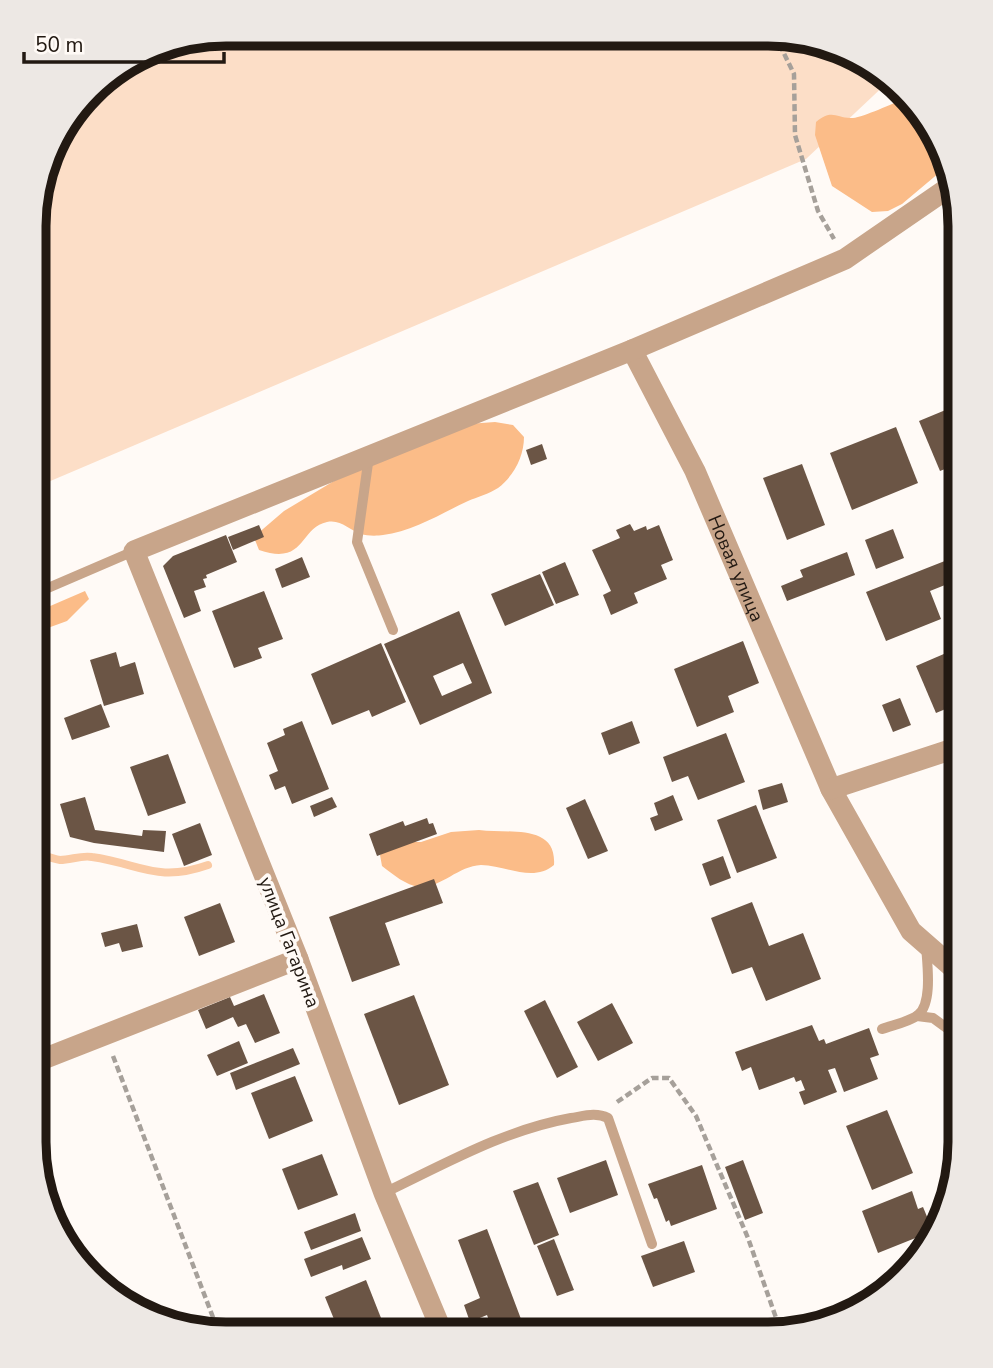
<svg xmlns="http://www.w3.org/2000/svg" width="993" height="1368" viewBox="0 0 993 1368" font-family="'Nunito Sans',sans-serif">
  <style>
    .green { fill: #fcdec7 }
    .forest { fill: #fbbc88 }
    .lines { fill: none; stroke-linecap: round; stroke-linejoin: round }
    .stream { stroke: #facaa4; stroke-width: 8 }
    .building { fill: #6b5545; fill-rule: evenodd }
    .path { stroke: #a6a09a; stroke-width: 4.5; stroke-dasharray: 7 3.5; stroke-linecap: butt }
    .lane { stroke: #c8a58a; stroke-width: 10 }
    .street { stroke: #c8a58a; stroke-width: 21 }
    .labels { text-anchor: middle; stroke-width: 7; stroke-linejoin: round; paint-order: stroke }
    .street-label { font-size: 19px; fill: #221912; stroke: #fffaf6 }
    .rim { fill: none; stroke: #221912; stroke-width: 9 }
  </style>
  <rect width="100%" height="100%" fill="#fffaf6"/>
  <!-- green -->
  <path class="green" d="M226 33 793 35 884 73 890 80 806 159 34 488 35 200 59 130 99 81 164 44Z"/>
  <!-- forest -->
  <g class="forest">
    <path d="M905 99 940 141 946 167 902 204 888 211 872 212 832 186 815 135 816 122C833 108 836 119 853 118 864 117 893 103 905 99Z"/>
    <path d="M495 422 513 425 524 437C524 456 514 476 498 488 489 494 477 497 468 501 442 513 412 532 383 535 377 536 367 536 361 534 349 530 341 519 327 522 299 528 306 566 259 550L255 540 256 535 284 511 334 481 468 424Z"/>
    <path d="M85 591 89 599 67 621 34 633V613Z"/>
    <path d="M479 830C508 834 557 823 554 865 533 883 505 865 481 865 458 866 441 888 420 887 405 885 394 875 382 866L380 855 386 849 408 842H421L451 832Z"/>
  </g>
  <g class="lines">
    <!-- stream -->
    <path class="stream" d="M34 852C42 854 51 859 60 860 71 860 81 855 92 857 141 864 157 883 208 865"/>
  </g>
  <!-- building -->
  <g class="building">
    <path d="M960 404V463L940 471 919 421Z"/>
    <path d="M896 427 918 483 852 510 830 453Z"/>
    <path d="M542 444 547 459 531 465 526 450Z"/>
    <path d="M802 464 825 525 787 540 763 478Z"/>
    <path d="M630 524 634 531 646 526 647 530 659 525 673 560 661 565 667 579 634 593 638 603 611 615 603 595 611 591 592 550 620 538 616 530Z"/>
    <path d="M259 525 264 537 233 550 228 537Z"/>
    <path d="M893 529 904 558 876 569 865 540Z"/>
    <path d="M226 535 237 562 206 575 207 578 203 579 206 587 194 591 201 611 184 618 163 566 173 556Z"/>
    <path d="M847 552 855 575 787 601 781 586 803 577 800 570Z"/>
    <path d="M960 555V579L930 591 941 619 886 641 866 592Z"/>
    <path d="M302 557 310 577 282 588 275 569Z"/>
    <path d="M565 562 579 595 556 604 542 572Z"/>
    <path d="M540 574 554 605 505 626 491 594Z"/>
    <path d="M264 591 283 639 258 648 262 658 234 668 212 611Z"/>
    <path d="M459 611 492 693 420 725 384 644ZM463 663 472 683 442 696 433 676Z"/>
    <path d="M743 641 759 683 728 696 734 712 697 727 674 669Z"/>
    <path d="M381 643 406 702 372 717 369 710 332 725 311 674Z"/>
    <path d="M960 647V703L936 713 916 666Z"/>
    <path d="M116 652 120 667 135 662 144 694 104 706 90 660Z"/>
    <path d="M900 698 911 725 893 732 882 705Z"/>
    <path d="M101 704 110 727 72 740 64 718Z"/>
    <path d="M302 721 329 789 292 804 285 786 275 790 269 775 278 771 267 743 285 735 283 729Z"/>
    <path d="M632 721 640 743 609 755 601 733Z"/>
    <path d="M726 733 745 782 698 800 688 776 672 782 663 757Z"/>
    <path d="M168 754 186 803 148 816 130 767Z"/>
    <path d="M782 783 788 802 763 810 758 790Z"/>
    <path d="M673 795 683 820 655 831 650 818 658 815 654 803Z"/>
    <path d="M85 797 95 830 142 836 143 830 166 831 164 852 94 843 70 837 60 804Z"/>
    <path d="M332 797 337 807 314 817 310 806Z"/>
    <path d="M585 799 608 851 588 859 566 808Z"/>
    <path d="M756 805 777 858 737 873 717 820Z"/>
    <path d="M427 818 429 824 433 823 437 834 377 856 369 834 403 821 405 826Z"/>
    <path d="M200 823 212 855 184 866 172 834Z"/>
    <path d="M723 856 731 878 710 886 702 864Z"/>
    <path d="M434 879 443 903 385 923 400 965 352 982 329 917Z"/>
    <path d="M752 902 769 946 803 933 821 979 766 1001 752 967 732 974 711 918Z"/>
    <path d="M220 903 235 942 199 956 184 917Z"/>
    <path d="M137 924 143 947 122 952 119 943 105 947 101 933Z"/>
    <path d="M264 994 280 1033 255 1043 246 1024 238 1027 233 1017 206 1029 198 1010 230 997 234 1006Z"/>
    <path d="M414 995 449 1085 399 1105 364 1014Z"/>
    <path d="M545 1000 578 1067 557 1078 524 1011Z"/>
    <path d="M612 1003 633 1043 598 1061 577 1022Z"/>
    <path d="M812 1025 819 1041 824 1039 826 1044 869 1028 879 1055 870 1058 878 1079 844 1092 835 1068 828 1070 837 1092 804 1105 799 1092 805 1090 801 1080 796 1082 794 1077 759 1090 751 1067 742 1071 735 1052Z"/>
    <path d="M239 1041 248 1063 217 1076 207 1055Z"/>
    <path d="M293 1048 300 1064 236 1090 230 1073Z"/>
    <path d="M295 1076 313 1121 269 1139 251 1093Z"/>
    <path d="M887 1110 913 1173 872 1190 846 1126Z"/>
    <path d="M322 1154 338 1195 298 1210 282 1169Z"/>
    <path d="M606 1160 618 1195 570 1213 557 1178Z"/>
    <path d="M743 1160 763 1213 745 1220 725 1167Z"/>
    <path d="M702 1165 717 1209 671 1226 669 1220 666 1222 657 1198 654 1199 648 1184Z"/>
    <path d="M538 1182 559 1235 534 1245 513 1191Z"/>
    <path d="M912 1191 918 1209 923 1207 933 1231 878 1253 862 1211Z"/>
    <path d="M355 1213 361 1231 311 1250 304 1232Z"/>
    <path d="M487 1229 524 1327 504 1334H494L487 1315 470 1322 464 1305 480 1298 458 1240Z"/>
    <path d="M362 1237 371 1259 343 1270 342 1265 311 1277 304 1259Z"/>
    <path d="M554 1239 574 1290 557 1296 537 1246Z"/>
    <path d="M684 1241 695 1272 653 1287 641 1256Z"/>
    <path d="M366 1280 383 1323 357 1334H340L325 1297Z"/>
    <path d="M545 1325 548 1334H522Z"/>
  </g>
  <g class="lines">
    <!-- path -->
    <g class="path">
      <path d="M775 35 794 74 795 135 818 211 834 239"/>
      <path d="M113 1056 219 1333"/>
      <path d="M617 1102 652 1078H669L696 1116 748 1238 781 1332"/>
    </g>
    <!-- lane -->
    <g class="lane">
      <path d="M369 456 357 542 393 630"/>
      <path d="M34 594 134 551"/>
      <path d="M917 1016 933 1018 959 1037"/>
      <path d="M882 1029C893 1025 909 1022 918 1015 933 1003 927 963 926 945"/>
      <path d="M384 1193C445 1164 504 1130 571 1118 584 1116 596 1112 608 1118L652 1244"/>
    </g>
    <!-- street -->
    <g class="street">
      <path id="s1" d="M632 350 695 471 831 789 911 931 959 973"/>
      <path d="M831 789 959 747"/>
      <path d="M33 1063 298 959"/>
      <path d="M443 1334 384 1193 298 959 134 551 632 350 845 259 951 186"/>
    </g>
  </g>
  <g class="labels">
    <!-- street labels -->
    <g class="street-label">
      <text dy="7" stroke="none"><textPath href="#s1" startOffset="242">Новая улица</textPath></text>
      <text transform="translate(290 942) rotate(69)" y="7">улица Гагарина</text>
    </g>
  </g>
  <!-- crop -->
  <path d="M0 0H993V1368H0ZM226 46H768A180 180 0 0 1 948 226V1142A180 180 0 0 1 768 1322H226A180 180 0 0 1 46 1142V226A180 180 0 0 1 226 46Z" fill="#ede8e4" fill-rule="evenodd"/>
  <path class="rim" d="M226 46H768A180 180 0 0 1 948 226V1142A180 180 0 0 1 768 1322H226A180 180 0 0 1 46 1142V226A180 180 0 0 1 226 46Z"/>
  <!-- scale -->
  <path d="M24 52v10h200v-10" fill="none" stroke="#221912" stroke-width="3.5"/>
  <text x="35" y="52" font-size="21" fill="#221912" stroke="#fffaf6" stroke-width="5" paint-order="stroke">50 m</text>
</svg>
